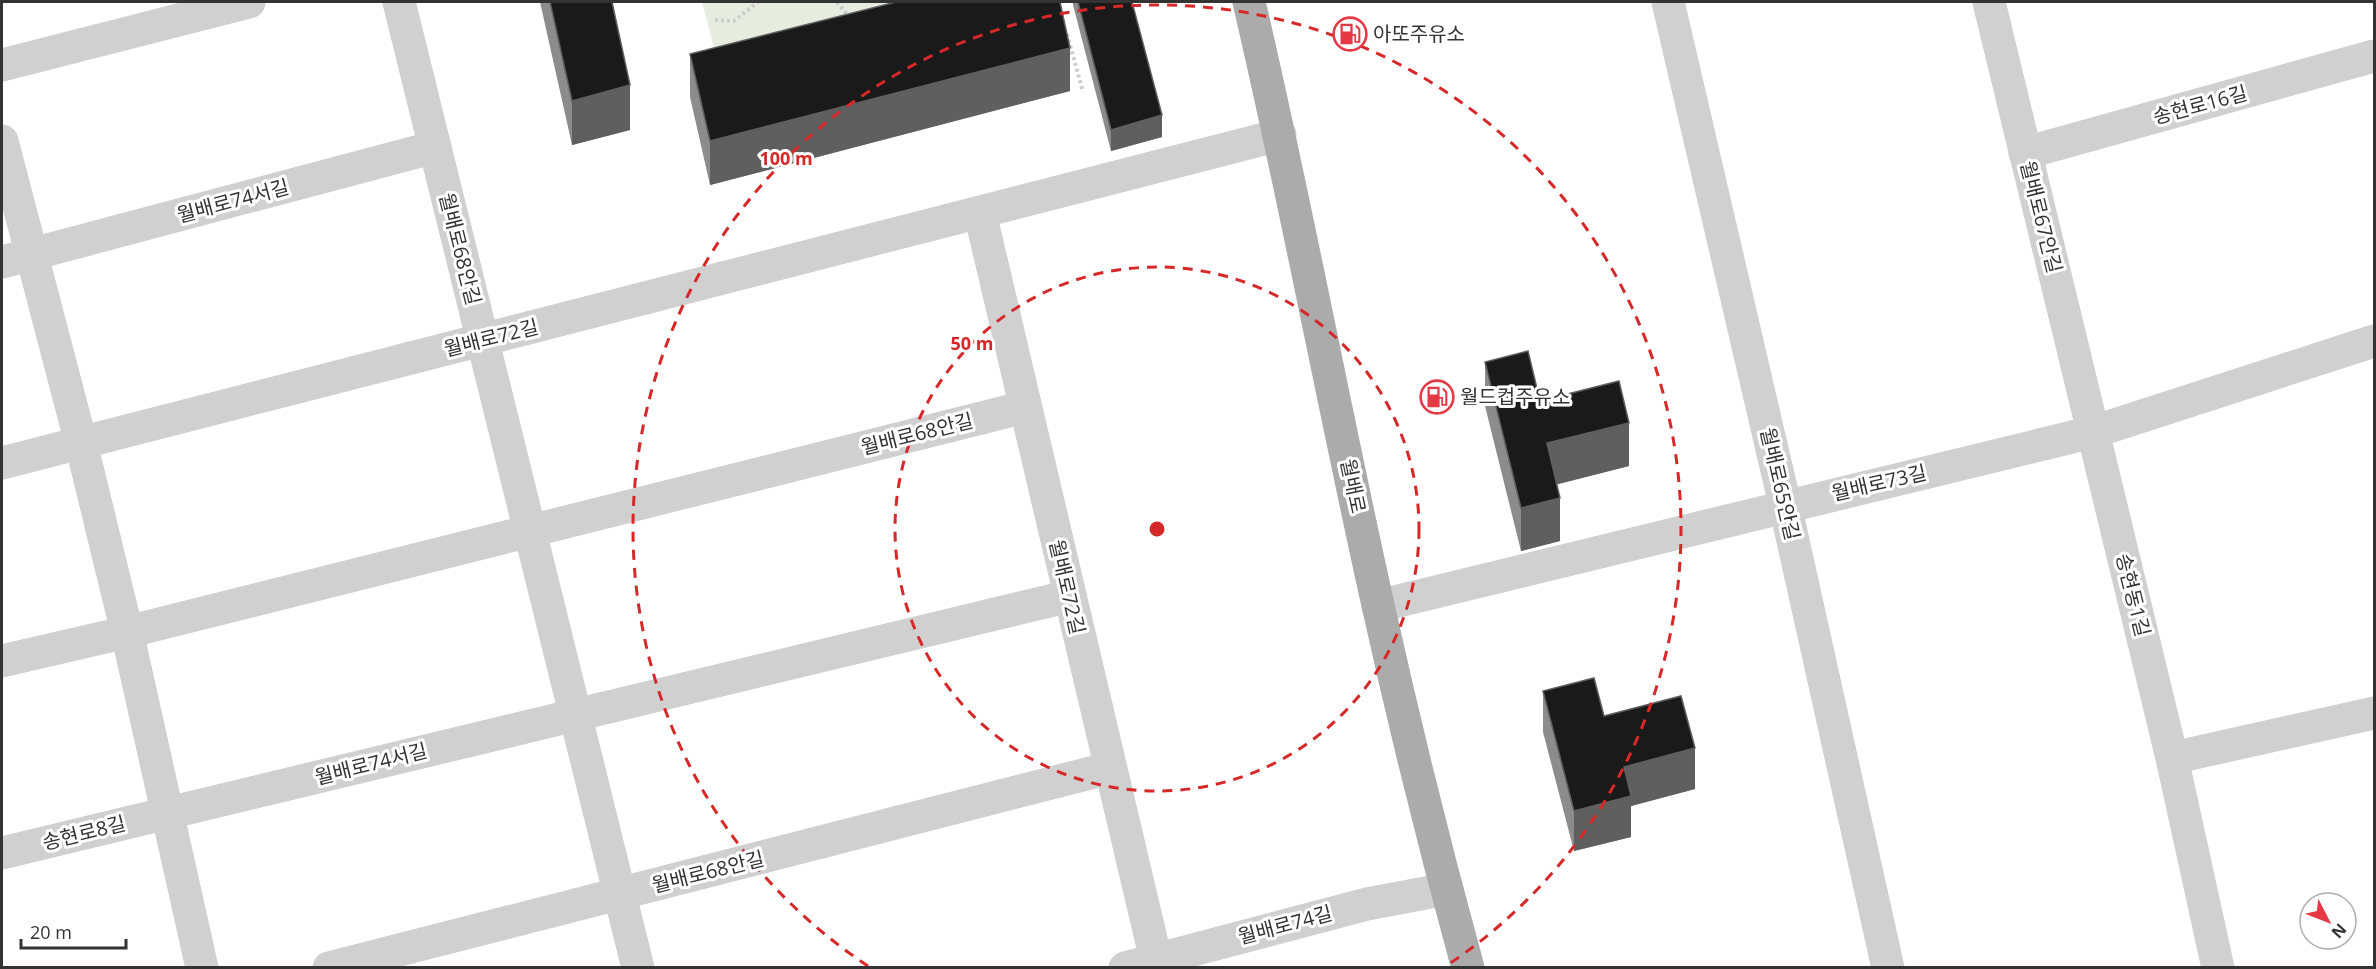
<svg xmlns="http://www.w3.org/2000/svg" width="2376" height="969" viewBox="0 0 2376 969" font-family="'Open Sans','Noto Sans KR',sans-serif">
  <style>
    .green { fill: #e6ecdf }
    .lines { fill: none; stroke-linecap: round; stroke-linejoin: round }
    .path { stroke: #cdcdcd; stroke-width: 4; stroke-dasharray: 3 3; stroke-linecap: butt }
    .street { stroke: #d0d0d0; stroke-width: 33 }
    .primary { stroke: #ababab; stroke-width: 33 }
    .wall { fill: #8c8c8c }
    .shaded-wall { fill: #5f5f5f }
    .building { fill: #1a1a1a; stroke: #5f5f5f; stroke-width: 1.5 }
    .ring { fill: none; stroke: #d62828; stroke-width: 3; stroke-dasharray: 10 8 }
    .labels { text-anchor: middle; stroke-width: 6; stroke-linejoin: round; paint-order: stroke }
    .poi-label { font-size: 20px; fill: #333; stroke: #fff; text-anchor: start }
    .street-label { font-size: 20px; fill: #333; stroke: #fff }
    .centre { fill: #d62828; stroke: #fff; stroke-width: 3 }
    .ring-label { font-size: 18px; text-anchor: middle; font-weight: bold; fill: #d62828; stroke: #fff; stroke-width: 6; stroke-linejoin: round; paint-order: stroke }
  </style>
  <rect width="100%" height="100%" fill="#fff"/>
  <!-- green -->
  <path class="green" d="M702 2H953L719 66Z"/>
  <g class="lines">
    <!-- path -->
    <g class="path">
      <path d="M837 2 850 18"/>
      <path d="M715 20 734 21 758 2"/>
      <path d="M1067 34 1083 92"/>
    </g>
    <!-- street -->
    <g class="street">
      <path d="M399 2 638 968"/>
      <path d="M1668 2 1785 505 1888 968"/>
      <path d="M1989 2 2172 758 2218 968"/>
      <path d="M2 65 249 2"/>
      <path d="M2 141 81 443 127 632 202 968"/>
      <path d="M2025 153 2374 56"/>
      <path d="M980 213 1156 960"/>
      <path d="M2 262 435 147"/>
      <path d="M2 463 1280 135"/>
      <path d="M1378 606 2093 432 2374 341"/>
      <path d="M2 661 127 632 1025 407"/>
      <path d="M2172 758 2374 713"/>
      <path d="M2 853 1070 596"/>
      <path d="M329 968 1110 768"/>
      <path d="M1125 968 1367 904 1447 889"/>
    </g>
    <!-- primary -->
    <path class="primary" d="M1249 2C1296 202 1333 404 1378 605 1405 727 1435 848 1468 968"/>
  </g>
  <!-- wall -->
  <g class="wall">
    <path d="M540 2H612L630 130 572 145Z"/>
    <path d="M1073 2H1132L1162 137 1111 151 1073 5Z"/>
    <path d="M690 54 1070 91 710 185 690 97Z"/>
    <path d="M1485 362 1540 401 1629 466 1557 484 1560 541 1521 551 1485 406Z"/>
    <path d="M1543 691 1604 716 1695 789 1631 806V837L1574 851 1543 732Z"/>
  </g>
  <!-- shaded-wall -->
  <g class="shaded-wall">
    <path d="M1070 48V91L710 185V141Z"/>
    <path d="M630 85V130L572 145V101Z"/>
    <path d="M1162 115V137L1111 151V130Z"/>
    <path d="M1629 423V466L1547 487V443Z"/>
    <path d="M1560 498V541L1521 551V508Z"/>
    <path d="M1695 748V789L1631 806V837L1574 851V811L1624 767Z"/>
  </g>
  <!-- building -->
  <g class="building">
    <path d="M550 2H612L630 85 572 101Z"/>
    <path d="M896 2H1060L1070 48 710 141 690 54Z"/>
    <path d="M1078 2H1132L1162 115 1111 130Z"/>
    <path d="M1528 351 1540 401 1619 381 1629 423 1547 443 1560 498 1521 508 1485 362Z"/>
    <path d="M1594 678 1604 716 1681 696 1695 748 1624 767 1631 796 1574 811 1543 691Z"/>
  </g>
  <!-- distance rings -->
  <g class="ring">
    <circle cx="1157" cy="529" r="262"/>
    <path d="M868 966A524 524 0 1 1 1446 966"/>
  </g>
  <!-- icons -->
  <defs>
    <g id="fuel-ring" transform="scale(1.725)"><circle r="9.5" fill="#fff" stroke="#e63946" stroke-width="1.5"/><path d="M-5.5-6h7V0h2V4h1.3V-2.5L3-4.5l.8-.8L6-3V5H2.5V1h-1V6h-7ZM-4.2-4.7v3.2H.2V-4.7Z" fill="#e63946"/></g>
  </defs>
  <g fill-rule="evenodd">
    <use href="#fuel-ring" x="1350" y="34"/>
    <use href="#fuel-ring" x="1437" y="397"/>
  </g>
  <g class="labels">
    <!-- poi labels -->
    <g class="poi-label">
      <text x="1373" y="41">아또주유소</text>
      <text x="1460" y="404">월드컵주유소</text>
    </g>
    <!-- street labels -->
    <g class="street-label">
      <text transform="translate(2200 105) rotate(-15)" y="7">송현로16길</text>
      <text transform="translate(233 201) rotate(-15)" y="7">월배로74서길</text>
      <text transform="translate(2041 217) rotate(76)" y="7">월배로67안길</text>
      <text transform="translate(460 249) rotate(76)" y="7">월배로68안길</text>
      <text transform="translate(491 338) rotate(-14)" y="7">월배로72길</text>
      <text transform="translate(917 434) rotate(-14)" y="7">월배로68안길</text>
      <text transform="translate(1879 483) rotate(-13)" y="7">월배로73길</text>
      <text transform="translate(1780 484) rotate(77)" y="7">월배로65안길</text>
      <text transform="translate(1353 486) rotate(78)" y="7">월배로</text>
      <text transform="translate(1067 587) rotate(77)" y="7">월배로72길</text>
      <text transform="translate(2133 595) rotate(76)" y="7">송현동1길</text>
      <text transform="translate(371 764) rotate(-14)" y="7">월배로74서길</text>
      <text transform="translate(84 833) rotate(-14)" y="7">송현로8길</text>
      <text transform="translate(708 872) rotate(-14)" y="7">월배로68안길</text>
      <text transform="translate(1285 925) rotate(-15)" y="7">월배로74길</text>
    </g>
  </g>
  <circle cx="1157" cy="529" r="9" class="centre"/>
  <g class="ring-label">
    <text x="786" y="165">100 m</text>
    <text x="972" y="350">50 m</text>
  </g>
  <!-- border -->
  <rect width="2376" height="969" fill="none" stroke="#333333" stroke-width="6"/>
  <!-- north arrow -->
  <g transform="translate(2328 921) rotate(132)"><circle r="28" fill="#ffffff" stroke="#adadad" stroke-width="1.5"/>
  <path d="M0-4.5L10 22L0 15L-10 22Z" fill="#e63946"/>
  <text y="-9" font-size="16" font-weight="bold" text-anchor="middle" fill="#333333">N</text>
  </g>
  <!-- scale -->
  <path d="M21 939v9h105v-9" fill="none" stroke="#333333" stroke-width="3"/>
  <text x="30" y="939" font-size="18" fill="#333333" stroke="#ffffff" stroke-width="4.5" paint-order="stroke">20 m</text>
</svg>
